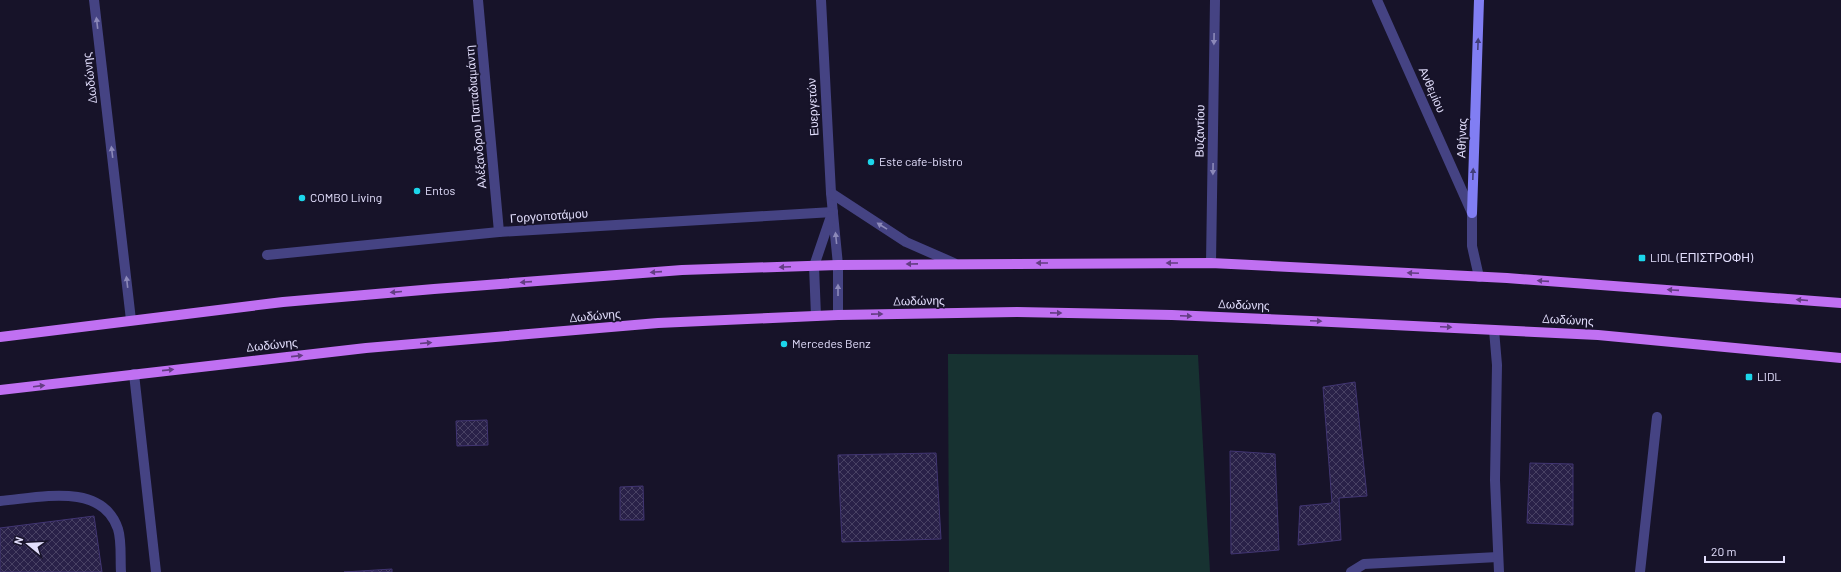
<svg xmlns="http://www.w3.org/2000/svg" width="1841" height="572" viewBox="0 0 1841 572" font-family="Barlow,sans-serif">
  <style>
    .green { fill: #173231 }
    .building { fill: url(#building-cross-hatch); stroke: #413572 }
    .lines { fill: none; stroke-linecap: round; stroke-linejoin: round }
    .lane { stroke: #454383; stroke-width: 10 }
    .street { stroke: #454383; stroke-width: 10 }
    .secondary { stroke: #817ef3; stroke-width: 10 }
    .primary { stroke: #c070f2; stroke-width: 10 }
    .oneway { fill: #8c89b9 }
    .oneway2 { fill: #413e7a }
    .oneway3 { fill: #633d83 }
    .poi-dot { fill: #1cd6ea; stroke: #171329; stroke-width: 1.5 }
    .labels { text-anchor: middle; stroke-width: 3.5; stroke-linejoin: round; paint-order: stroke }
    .street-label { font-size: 12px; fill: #e2defc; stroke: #171329 }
    .poi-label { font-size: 12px; fill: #e2defc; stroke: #171329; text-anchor: start }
  </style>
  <defs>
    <pattern id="building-cross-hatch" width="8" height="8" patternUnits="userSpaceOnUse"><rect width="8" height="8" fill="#292148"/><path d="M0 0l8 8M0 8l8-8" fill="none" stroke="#484163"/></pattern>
  </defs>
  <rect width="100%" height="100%" fill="#171329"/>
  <!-- green -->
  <path class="green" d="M948 354 1198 355 1210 572H949Z"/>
  <!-- building -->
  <g class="building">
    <path d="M1355 382 1367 496 1339 498 1341 540 1298 545 1300 506 1332 503 1323 387Z"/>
    <path d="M487 420 488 445 457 446 456 421Z"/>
    <path d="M1230 451 1275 454 1279 550 1231 554Z"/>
    <path d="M936 453 941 539 842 542 838 455Z"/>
    <path d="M1530 463 1573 464V525L1527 523Z"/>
    <path d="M643 486 644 520H620V487Z"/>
    <path d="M94 516 102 572H0V528Z"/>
    <path d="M392 569V572H344Z"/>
  </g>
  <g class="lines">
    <!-- lane -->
    <g class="lane">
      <path d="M0 501C38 498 102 481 118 529 122 542 120 559 121 572"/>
      <path d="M1351 572 1364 564 1498 557"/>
      <path d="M1640 572 1657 417"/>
    </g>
    <!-- street -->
    <g class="street">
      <path d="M94 0 131 320"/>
      <path d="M478 0 499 232"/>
      <path d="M821 0 831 193 838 265V315"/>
      <path d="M1377 0 1472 213V246L1479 277"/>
      <path d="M831 193 906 242 954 263"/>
      <path d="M267 255 499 232 833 212"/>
      <path d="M1211 263 1215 0"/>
      <path d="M816 316 814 266 831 216"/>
      <path d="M1494 330 1497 365 1495 480 1499 572"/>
      <path d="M134 374 156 572"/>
    </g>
    <!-- secondary -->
    <path class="secondary" d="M1472 213 1479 0"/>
    <!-- primary -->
    <g class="primary">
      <path d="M0 337 283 302 434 289 682 270 838 265 1211 263 1507 278 1841 303"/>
      <path d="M0 390 366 348 658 323 838 315 1017 312 1172 315 1311 321 1598 335 1841 358"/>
    </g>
  </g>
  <!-- one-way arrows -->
  <defs><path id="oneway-solid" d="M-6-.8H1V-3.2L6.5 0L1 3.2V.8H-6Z"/></defs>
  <g class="oneway">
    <use href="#oneway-solid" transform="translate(97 23) rotate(-97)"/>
    <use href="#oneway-solid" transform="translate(1214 39) rotate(91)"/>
    <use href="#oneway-solid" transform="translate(112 152) rotate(-97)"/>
    <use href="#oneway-solid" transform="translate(1213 169) rotate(91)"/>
    <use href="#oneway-solid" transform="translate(882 226) rotate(-148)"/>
    <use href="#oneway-solid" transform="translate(836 238) rotate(-96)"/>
    <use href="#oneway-solid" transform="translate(127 282) rotate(-97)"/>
    <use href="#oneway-solid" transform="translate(838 290) rotate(-90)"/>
  </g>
  <g class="oneway2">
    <use href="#oneway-solid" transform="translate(1478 44) rotate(-88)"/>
    <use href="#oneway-solid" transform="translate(1473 174) rotate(-88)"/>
  </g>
  <g class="oneway3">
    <use href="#oneway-solid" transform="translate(1042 263) rotate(180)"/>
    <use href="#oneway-solid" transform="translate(1172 263) rotate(180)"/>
    <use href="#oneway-solid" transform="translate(912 264) rotate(179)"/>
    <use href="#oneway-solid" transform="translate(785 267) rotate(178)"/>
    <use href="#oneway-solid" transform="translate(656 272) rotate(176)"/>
    <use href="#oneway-solid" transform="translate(1413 273) rotate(-177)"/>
    <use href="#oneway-solid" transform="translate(1543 281) rotate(-176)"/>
    <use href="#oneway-solid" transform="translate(526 282) rotate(176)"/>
    <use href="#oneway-solid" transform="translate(1673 290) rotate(-176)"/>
    <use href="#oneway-solid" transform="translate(396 292) rotate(175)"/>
    <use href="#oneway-solid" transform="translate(1802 300) rotate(-175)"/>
    <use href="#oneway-solid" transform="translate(1056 313) rotate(1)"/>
    <use href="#oneway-solid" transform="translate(877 314) rotate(-1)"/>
    <use href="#oneway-solid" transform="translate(1186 316) rotate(2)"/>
    <use href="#oneway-solid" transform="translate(1316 321) rotate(3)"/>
    <use href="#oneway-solid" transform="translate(1446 327) rotate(3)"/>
    <use href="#oneway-solid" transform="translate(426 343) rotate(-5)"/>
    <use href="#oneway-solid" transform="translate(297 356) rotate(-6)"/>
    <use href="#oneway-solid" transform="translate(168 370) rotate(-6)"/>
    <use href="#oneway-solid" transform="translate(39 386) rotate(-7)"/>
  </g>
  <!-- markers -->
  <g class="poi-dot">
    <circle cx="871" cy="162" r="4"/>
    <circle cx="417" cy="191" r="4"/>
    <circle cx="302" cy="198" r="4"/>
    <rect x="1638" y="254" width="8" height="8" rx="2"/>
    <circle cx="784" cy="344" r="4"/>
    <rect x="1745" y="373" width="8" height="8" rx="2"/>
  </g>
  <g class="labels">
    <!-- street labels -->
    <g class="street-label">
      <text transform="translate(90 78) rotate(-97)" y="4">Δωδώνης</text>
      <text transform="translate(1432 90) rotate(66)" y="4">Ανθεμίου</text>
      <text transform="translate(813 107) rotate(-93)" y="4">Ευεργετών</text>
      <text transform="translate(476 117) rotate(-95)" y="4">Αλέξανδρου Παπαδιαμάντη</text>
      <text transform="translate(1200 131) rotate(-89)" y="4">Βυζαντίου</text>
      <text transform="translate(1462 138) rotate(-88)" y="4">Αθήνας</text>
      <text transform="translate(549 216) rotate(-4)" y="4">Γοργοποτάμου</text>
      <text transform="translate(919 301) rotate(-1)" y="4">Δωδώνης</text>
      <text transform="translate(1244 305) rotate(2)" y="4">Δωδώνης</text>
      <text transform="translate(595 316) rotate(-5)" y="4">Δωδώνης</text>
      <text transform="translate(1568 320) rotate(3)" y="4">Δωδώνης</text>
      <text transform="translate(272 345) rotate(-6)" y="4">Δωδώνης</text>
    </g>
    <!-- poi labels -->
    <g class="poi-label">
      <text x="879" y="166">Este cafe-bistro</text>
      <text x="425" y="195">Entos</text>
      <text x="310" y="202">COMBO Living</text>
      <text x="1650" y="262">LIDL (ΕΠΙΣΤΡΟΦΗ)</text>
      <text x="792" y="348">Mercedes Benz</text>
      <text x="1757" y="381">LIDL</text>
    </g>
  </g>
  <!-- north arrow -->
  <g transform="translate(28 544) rotate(288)" stroke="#171329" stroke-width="3" paint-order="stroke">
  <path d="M0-3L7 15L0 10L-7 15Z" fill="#e2defc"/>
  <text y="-6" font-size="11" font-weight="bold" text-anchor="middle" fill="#e2defc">N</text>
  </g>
  <!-- scale -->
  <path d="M1705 556v6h79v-6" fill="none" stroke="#e2defc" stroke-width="2"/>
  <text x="1711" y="556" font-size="12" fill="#e2defc" stroke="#171329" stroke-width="3" paint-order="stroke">20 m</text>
</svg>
